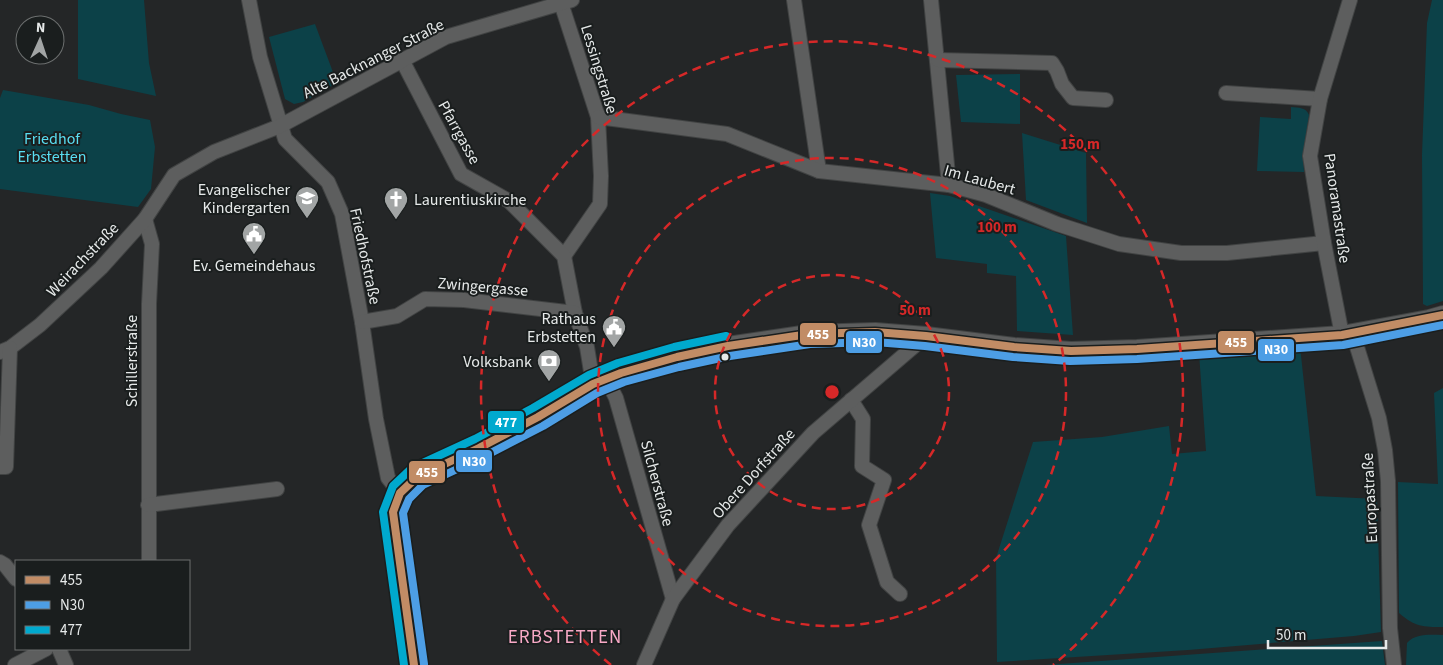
<svg xmlns="http://www.w3.org/2000/svg" width="1443" height="665" viewBox="0 0 1443 665" font-family="'Source Sans 3',sans-serif">
  <style>
    .green { fill: #0c4148 }
    .lines { fill: none; stroke-linecap: round; stroke-linejoin: round }
    .minor-casing { stroke: #414343; stroke-width: 16 }
    .tertiary-casing { stroke: #414343; stroke-width: 20 }
    .minor { stroke: #5d5e5e; stroke-width: 14 }
    .tertiary { stroke: #5d5e5e; stroke-width: 18 }
    .bus-1-casing { stroke: #1a1e1e; stroke-width: 11 }
    .bus-2-casing { stroke: #1a1e1e; stroke-width: 11 }
    .bus-3-casing { stroke: #1a1e1e; stroke-width: 11 }
    .bus-1 { stroke: #c18c65; stroke-width: 8 }
    .bus-2 { stroke: #4d9ee5; stroke-width: 8 }
    .bus-3 { stroke: #00a9ce; stroke-width: 8 }
    .ring { fill: none; stroke: #d62828; stroke-width: 2.5; stroke-dasharray: 9 6 }
    .bus-dot { fill: #e6e9e9; stroke: #1a1e1e; stroke-width: 2 }
    .labels { text-anchor: middle; stroke-width: 4; stroke-linejoin: round; paint-order: stroke }
    .street-label { font-size: 16px; fill: #e6e9e9; stroke: #1a1e1e }
    .park-label { font-size: 16px; fill: #59def2; stroke: #1a1e1e }
    .poi-label { font-size: 16px; fill: #e6e9e9; stroke: #1a1e1e; text-anchor: end }
    .quarter-label { font-size: 19px; letter-spacing: 1px; fill: #f8a9c6; stroke: #1a1e1e }
    .centre { fill: #d62828; stroke: #1a1e1e; stroke-width: 2.5 }
    .ring-label { font-size: 15px; text-anchor: middle; font-weight: bold; fill: #d62828; stroke: #1a1e1e; stroke-width: 4; stroke-linejoin: round; paint-order: stroke }
    .line-badge { stroke: #1a1e1e; stroke-width: 2 }
    .badge-label { font-size: 14px; text-anchor: middle; font-weight: bold; fill: #fff }
  </style>
  <rect width="100%" height="100%" fill="#242627"/>
  <!-- green -->
  <g class="green">
    <path d="M78 0H144L149 63 156 96 78 79Z"/>
    <path d="M1432 0H1443V301L1427 306 1423 304V297L1422 155 1427 23Z"/>
    <path d="M315 24 337 83 303 102 294 104 285 99 269 37Z"/>
    <path d="M1020 74V124L961 122 956 75Z"/>
    <path d="M3 90 89 105 121 114 150 120 155 147 151 189 138 207 0 189V98Z"/>
    <path d="M1291 107C1299 108 1306 107 1309 115L1303 154 1304 172 1257 171 1260 117 1291 119Z"/>
    <path d="M1022 133 1086 153 1087 223 1026 200Z"/>
    <path d="M930 193 950 196 1066 236 1073 335 1017 331 1016 276 987 273V264L936 258Z"/>
    <path d="M1300 346 1316 496 1377 499 1381 632 1354 636 1188 650 997 662 996 558 1033 442 1102 437 1169 426 1172 454 1206 451 1199 353Z"/>
    <path d="M1443 388V627C1423 627 1415 627 1399 613L1398 482 1438 484 1434 393Z"/>
    <path d="M1443 635V665H1406L1407 643C1416 633 1430 635 1443 635Z"/>
    <path d="M1382 641 1385 665H1045Z"/>
  </g>
  <g class="lines">
    <!-- minor casing -->
    <g class="minor-casing">
      <g id="minor">
        <path d="M249 0 260 57 285 139 328 182 342 214 362 322 376 419 388 478 400 493"/>
        <path d="M794 0 819 171"/>
        <path d="M931 0 949 185"/>
        <path d="M561 3 598 117 601 176 600 204 564 256"/>
        <path d="M402 60 461 174 509 201 564 256 575 313 587 347 593 384"/>
        <path d="M938 60 1052 63 1057 71 1062 84 1073 98 1106 100"/>
        <path d="M1226 93 1320 99"/>
        <path d="M598 117 727 134 819 171 949 185 986 195 1057 224 1119 244 1181 253H1227L1324 243"/>
        <path d="M145 219 152 244 149 304V561"/>
        <path d="M362 322 397 316 425 299 464 300 575 313"/>
        <path d="M1353 334 1379 418 1385 450 1388 481 1390 628 1394 665"/>
        <path d="M1342 335 1324 243 1310 156 1320 99 1350 0"/>
        <path d="M0 352 10 348 40 325 101 268 145 219 174 175 214 152 280 126 446 37 572 0"/>
        <path d="M606 378 616 398 673 599"/>
        <path d="M851 400 863 419 862 466 884 480 869 525 887 582 900 594"/>
        <path d="M0 467H6L10 348"/>
        <path d="M148 505 277 489"/>
        <path d="M0 562 5 565 16 579"/>
        <path d="M59 649 66 665"/>
        <path d="M15 665 46 649"/>
        <path d="M644 665 673 599 728 525 813 433 926 336"/>
      </g>
    </g>
    <!-- tertiary casing -->
    <g class="tertiary-casing">
      <path id="tertiary" d="M414 665 393 512 400 493 417 477 479 448 538 417 593 384 621 373 677 357 728 346 809 334 875 332 926 336 1014 347 1071 351 1137 349 1342 335 1429 319 1443 315"/>
    </g>
    <!-- minor -->
    <use href="#minor" class="minor"/>
    <!-- tertiary -->
    <use href="#tertiary" class="tertiary"/>
    <!-- bus-1 casing -->
    <g class="bus-1-casing">
      <path id="bus-1" d="M414 665 393 512 400 493 417 477 479 448 538 417 593 384 621 373 677 357 728 346 809 334 875 332 926 336 1014 347 1071 351 1137 349 1342 335 1443 315"/>
    </g>
    <!-- bus-2 casing -->
    <g class="bus-2-casing">
      <path id="bus-2" d="M424 664 403 513 409 499 423 485 483 457 543 426 597 393 624 382 679 367 730 356 810 344 875 342 925 346 1013 357 1070 361 1137 359 1343 345 1443 325"/>
    </g>
    <!-- bus-3 casing -->
    <g class="bus-3-casing">
      <path id="bus-3" d="M404 665 383 512 393 486 412 468 475 439 533 408 589 375 618 363 674 347 726 336"/>
    </g>
    <!-- bus-1 -->
    <use href="#bus-1" class="bus-1"/>
    <!-- bus-2 -->
    <use href="#bus-2" class="bus-2"/>
    <!-- bus-3 -->
    <use href="#bus-3" class="bus-3"/>
  </g>
  <!-- distance rings -->
  <g class="ring">
    <circle cx="832" cy="392" r="117"/>
    <circle cx="832" cy="392" r="234"/>
    <path d="M611 665A351 351 0 1 1 1053 665"/>
  </g>
  <!-- icons -->
  <defs>
    <g id="school-pin" transform="scale(1.25)"><path d="M0 17L-7.5 6A9.5 9.5 0 1 1 7.5 6Z" fill="#a2a5a5" stroke="#1a1e1e"/><path d="M0-5L7-2L0 1L-7-2ZM-4 1L0 2.5L4 1V4Q0 6-4 4Z" fill="#fff"/></g>
    <g id="church-pin" transform="scale(1.25)"><path d="M0 17L-7.5 6A9.5 9.5 0 1 1 7.5 6Z" fill="#a2a5a5" stroke="#1a1e1e"/><path d="M-1.2-6h2.4v3.5h3.3v2.4h-3.3V6h-2.4V-.1h-3.3v-2.4h3.3Z" fill="#fff"/></g>
    <g id="civic-pin" transform="scale(1.25)"><path d="M0 17L-7.5 6A9.5 9.5 0 1 1 7.5 6Z" fill="#a2a5a5" stroke="#1a1e1e"/><path d="M-.6-6.5H3V-4.5H.6V-3L4-1V1h2V6H-6V1h2V-1L-.6-3ZM-1.2 2.5V6h2.4V2.5Z" fill="#fff"/></g>
    <g id="bank-pin" transform="scale(1.25)"><path d="M0 17L-7.5 6A9.5 9.5 0 1 1 7.5 6Z" fill="#a2a5a5" stroke="#1a1e1e"/><path d="M-6-4H6V4H-6ZM0-2.3a2.3 2.3 0 1 0 0 4.6a2.3 2.3 0 1 0 0-4.6Z" fill="#fff"/></g>
  </defs>
  <g fill-rule="evenodd">
    <use href="#school-pin" x="307" y="198"/>
    <use href="#church-pin" x="396" y="199"/>
    <use href="#civic-pin" x="254" y="234"/>
    <use href="#civic-pin" x="614" y="327"/>
    <use href="#bank-pin" x="549" y="361"/>
  </g>
  <!-- markers -->
  <circle class="bus-dot" cx="725" cy="357" r="4.5"/>
  <g class="labels">
    <!-- street labels -->
    <g class="street-label">
      <text transform="translate(373 58) rotate(-27)" y="6">Alte Backnanger Straße</text>
      <text transform="translate(600 69) rotate(73)" y="6">Lessingstraße</text>
      <text transform="translate(460 132) rotate(61)" y="6">Pfarrgasse</text>
      <text transform="translate(980 179) rotate(16)" y="6">Im Laubert</text>
      <text transform="translate(1338 208) rotate(82)" y="6">Panoramastraße</text>
      <text transform="translate(366 256) rotate(78)" y="6">Friedhofstraße</text>
      <text transform="translate(82 259) rotate(-46)" y="6">Weirachstraße</text>
      <text transform="translate(483 286) rotate(5)" y="6">Zwingergasse</text>
      <text transform="translate(131 361) rotate(-90)" y="6">Schillerstraße</text>
      <text transform="translate(753 473) rotate(-48)" y="6">Obere Dorfstraße</text>
      <text transform="translate(658 483) rotate(75)" y="6">Silcherstraße</text>
      <text transform="translate(1369 498) rotate(-93)" y="6">Europastraße</text>
    </g>
    <!-- park labels -->
    <g class="park-label">
      <text x="52" y="144">Friedhof<tspan x="52" dy="18">Erbstetten</tspan></text>
    </g>
    <!-- poi labels -->
    <g class="poi-label">
      <text x="290" y="195">Evangelischer<tspan x="290" dy="18">Kindergarten</tspan></text>
      <text x="414" y="205" text-anchor="start">Laurentiuskirche</text>
      <text x="254" y="271" text-anchor="middle">Ev. Gemeindehaus</text>
      <text x="596" y="324">Rathaus<tspan x="596" dy="18">Erbstetten</tspan></text>
      <text x="532" y="367">Volksbank</text>
    </g>
    <!-- quarter labels -->
    <g class="quarter-label">
      <text x="565" y="643">ERBSTETTEN</text>
    </g>
  </g>
  <circle cx="832" cy="392" r="8" class="centre"/>
  <g class="ring-label">
    <text x="1080" y="149">150 m</text>
    <text x="997" y="232">100 m</text>
    <text x="915" y="315">50 m</text>
  </g>
  <g class="line-badge">
    <rect x="799" y="322" width="38" height="24" rx="5" fill="#c18c65"/>
    <rect x="1217" y="330" width="38" height="24" rx="5" fill="#c18c65"/>
    <rect x="845" y="330" width="38" height="24" rx="5" fill="#4d9ee5"/>
    <rect x="1257" y="338" width="38" height="24" rx="5" fill="#4d9ee5"/>
    <rect x="487" y="410" width="38" height="24" rx="5" fill="#00a9ce"/>
    <rect x="455" y="449" width="38" height="24" rx="5" fill="#4d9ee5"/>
    <rect x="408" y="460" width="38" height="24" rx="5" fill="#c18c65"/>
  </g>
  <g class="badge-label">
    <text x="818" y="339">455</text>
    <text x="1236" y="347">455</text>
    <text x="864" y="347">N30</text>
    <text x="1276" y="354">N30</text>
    <text x="506" y="427">477</text>
    <text x="474" y="466">N30</text>
    <text x="427" y="477">455</text>
  </g>
  <!-- legend -->
  <rect x="15" y="560" width="175" height="90" fill="#1a1e1e" stroke="#6c6f6f"/>
  <rect x="25" y="576" width="25" height="8" fill="#c18c65" stroke="#6c6f6f"/>
  <text x="60" y="585" font-size="15" fill="#e6e9e9">455</text>
  <rect x="25" y="601" width="25" height="8" fill="#4d9ee5" stroke="#6c6f6f"/>
  <text x="60" y="610" font-size="15" fill="#e6e9e9">N30</text>
  <rect x="25" y="626" width="25" height="8" fill="#00a9ce" stroke="#6c6f6f"/>
  <text x="60" y="635" font-size="15" fill="#e6e9e9">477</text>
  <!-- north arrow -->
  <g transform="translate(40 40) rotate(3)"><circle r="24" fill="#1a1e1e" stroke="#6c6f6f"/>
  <path d="M0-4L9 19L0 12L-9 19Z" fill="#a2a5a5"/>
  <text y="-8" font-size="14" font-weight="bold" text-anchor="middle" fill="#e6e9e9">N</text>
  </g>
  <!-- scale -->
  <path d="M1268 640v8h118v-8" fill="none" stroke="#e6e9e9" stroke-width="2.5"/>
  <text x="1276" y="640" font-size="15" fill="#e6e9e9" stroke="#1a1e1e" stroke-width="4" paint-order="stroke">50 m</text>
</svg>
